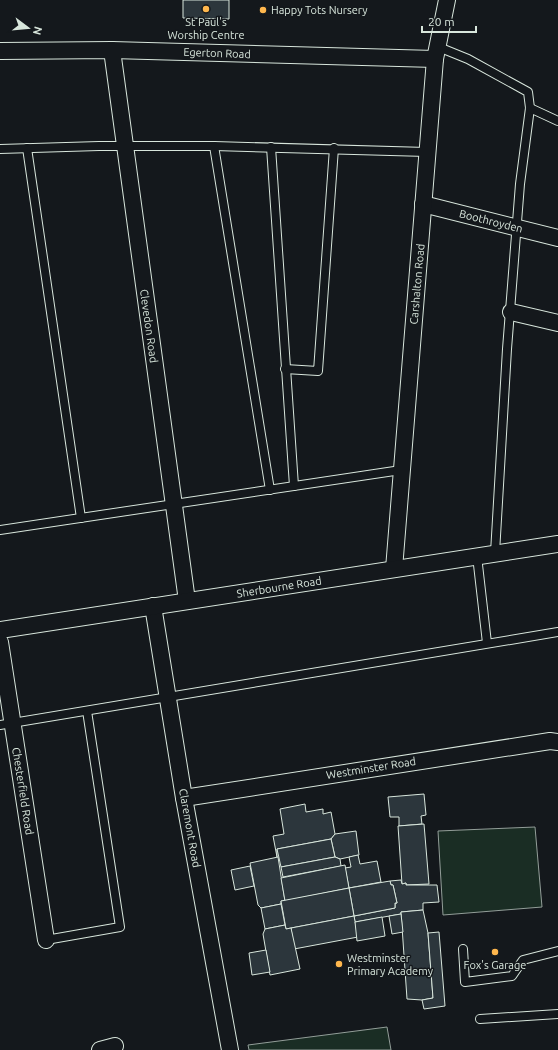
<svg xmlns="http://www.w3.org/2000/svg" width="558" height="1050" viewBox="0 0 558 1050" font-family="Ubuntu,sans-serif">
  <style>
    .green { fill: #1a2d24; stroke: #939e99 }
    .building { fill: #2c363c; stroke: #d8e6dc }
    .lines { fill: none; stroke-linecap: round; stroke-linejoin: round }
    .service-casing { stroke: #d8e6dc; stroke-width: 10 }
    .minor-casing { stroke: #d8e6dc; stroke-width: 18 }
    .service { stroke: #14181c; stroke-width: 8 }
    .minor { stroke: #14181c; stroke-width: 16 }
    .poi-dot { fill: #ffb74d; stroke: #14181c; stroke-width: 1.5 }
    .labels { text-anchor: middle; stroke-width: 3; stroke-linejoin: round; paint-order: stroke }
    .poi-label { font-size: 11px; fill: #d8e6dc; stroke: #14181c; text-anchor: start }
    .street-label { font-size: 11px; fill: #d8e6dc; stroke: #14181c }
  </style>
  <rect width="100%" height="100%" fill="#14181c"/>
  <!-- green -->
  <g class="green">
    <path d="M535 827 542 907 443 915 438 831Z"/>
    <path d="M387 1027 391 1050H249L248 1045Z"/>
  </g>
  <!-- building -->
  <g class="building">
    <path d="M183 0H229V19L183 18Z"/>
    <path d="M424 794 426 815 421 816 422 824 399 826V817H390L388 797Z"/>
    <path d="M305 804 306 812 323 809V814L331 812 335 834 331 839 277 849V857L273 836 284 834 280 809Z"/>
    <path d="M424 824 429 884 406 885V883L402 884 398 826Z"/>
    <path d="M356 831 359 855 340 859 335 857 331 839 335 834Z"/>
    <path d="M331 839 335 857 281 867 277 849Z"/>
    <path d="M358 855 360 864 377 861 381 882 349 888 345 868 351 867 349 857Z"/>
    <path d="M278 857 285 901H281V904L261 908 258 905 250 863Z"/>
    <path d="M335 857 340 859 341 866 283 877 281 867Z"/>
    <path d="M345 865 349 888 285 901 281 878Z"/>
    <path d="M250 866 254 886 235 890 231 870Z"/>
    <path d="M401 880 402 884 406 883V885H437L439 902 423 903V910L401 912V914L355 922 354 916 395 908V903H397L393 885H391L390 881Z"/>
    <path d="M390 881 391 885H393L397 903H395V908L354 916 349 888Z"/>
    <path d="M349 888 354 916 286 929 281 901Z"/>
    <path d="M281 904 285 925 265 929 261 908Z"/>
    <path d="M423 910 428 933 433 998 422 1000 407 999 401 912Z"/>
    <path d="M401 914 403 932 392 934 389 916Z"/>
    <path d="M354 916 358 937 294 949 291 928Z"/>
    <path d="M382 917 385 936 357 941 355 922Z"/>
    <path d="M285 925 286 929 291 928 300 969 270 975 263 934 265 929Z"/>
    <path d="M439 932 445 1006 424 1009 422 1000 433 998 428 933Z"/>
    <path d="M266 950 270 972 252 975 249 953Z"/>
  </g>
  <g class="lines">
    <!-- service casing -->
    <g class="service-casing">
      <g id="service">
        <path d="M436 46 468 59 528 92 530 108 520 184 507 349 495 553"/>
        <path d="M530 108 558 121"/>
        <path d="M214 146 270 490"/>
        <path d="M271 147 294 486"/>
        <path d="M27 148 81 518"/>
        <path d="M0 149 99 146H214L427 152"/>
        <path d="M285 369 318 371 334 148"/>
        <path d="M0 530 401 470"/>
        <path d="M477 556 487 643"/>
        <path d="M0 725 558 632"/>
        <path d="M46 940 120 927 87 711"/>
        <path d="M463 949 465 982 512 976 523 960 558 951"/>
        <path d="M480 1019 558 1014"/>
      </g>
    </g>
    <!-- minor casing -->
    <g class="minor-casing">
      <g id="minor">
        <path d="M112 50 187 601"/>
        <path d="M0 51 112 50 435 59"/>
        <path d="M423 204 558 238"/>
        <path d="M511 312 558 323"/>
        <path d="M394 569 435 59 447 0"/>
        <path d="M153 606 184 798 230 1050"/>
        <path d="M0 630 558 544"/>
        <path d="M0 642 46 940"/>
        <path d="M184 798 550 741 558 742"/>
        <path d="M100 1050 115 1046"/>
      </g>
    </g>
    <!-- service -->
    <use href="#service" class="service"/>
    <!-- minor -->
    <use href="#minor" class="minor"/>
  </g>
  <!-- markers -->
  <g class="poi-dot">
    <circle cx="206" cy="9" r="4"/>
    <circle cx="263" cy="10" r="4"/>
    <circle cx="495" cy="952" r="4"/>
    <circle cx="339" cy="964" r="4"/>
  </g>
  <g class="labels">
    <!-- poi labels -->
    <g class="poi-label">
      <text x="271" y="14">Happy Tots Nursery</text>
      <text x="206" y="26" text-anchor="middle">St Paul's<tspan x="206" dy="13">Worship Centre</tspan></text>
      <text x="347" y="962">Westminster<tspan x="347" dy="13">Primary Academy</tspan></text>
      <text x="495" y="969" text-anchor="middle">Fox's Garage</text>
    </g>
    <!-- street labels -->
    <g class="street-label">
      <text transform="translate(217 53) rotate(2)" y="4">Egerton Road</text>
      <text transform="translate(491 221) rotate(14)" y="4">Boothroyden</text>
      <text transform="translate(417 284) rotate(-85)" y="4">Carshalton Road</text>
      <text transform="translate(149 326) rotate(82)" y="4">Clevedon Road</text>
      <text transform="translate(279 587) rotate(-9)" y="4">Sherbourne Road</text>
      <text transform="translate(371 768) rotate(-9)" y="4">Westminster Road</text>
      <text transform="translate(23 791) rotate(81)" y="4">Chesterfield Road</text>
      <text transform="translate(190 828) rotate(80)" y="4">Claremont Road</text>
    </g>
  </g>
  <!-- north arrow -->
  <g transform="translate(28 28) rotate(106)" stroke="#14181c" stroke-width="3" paint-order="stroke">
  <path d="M0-3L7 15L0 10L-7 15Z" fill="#d8e6dc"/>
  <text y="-6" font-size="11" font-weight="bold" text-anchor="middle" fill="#d8e6dc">N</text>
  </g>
  <!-- scale -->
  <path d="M422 26v6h54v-6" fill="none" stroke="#d8e6dc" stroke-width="2"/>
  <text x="428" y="26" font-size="12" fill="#d8e6dc" stroke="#14181c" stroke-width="3" paint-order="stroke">20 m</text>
</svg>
